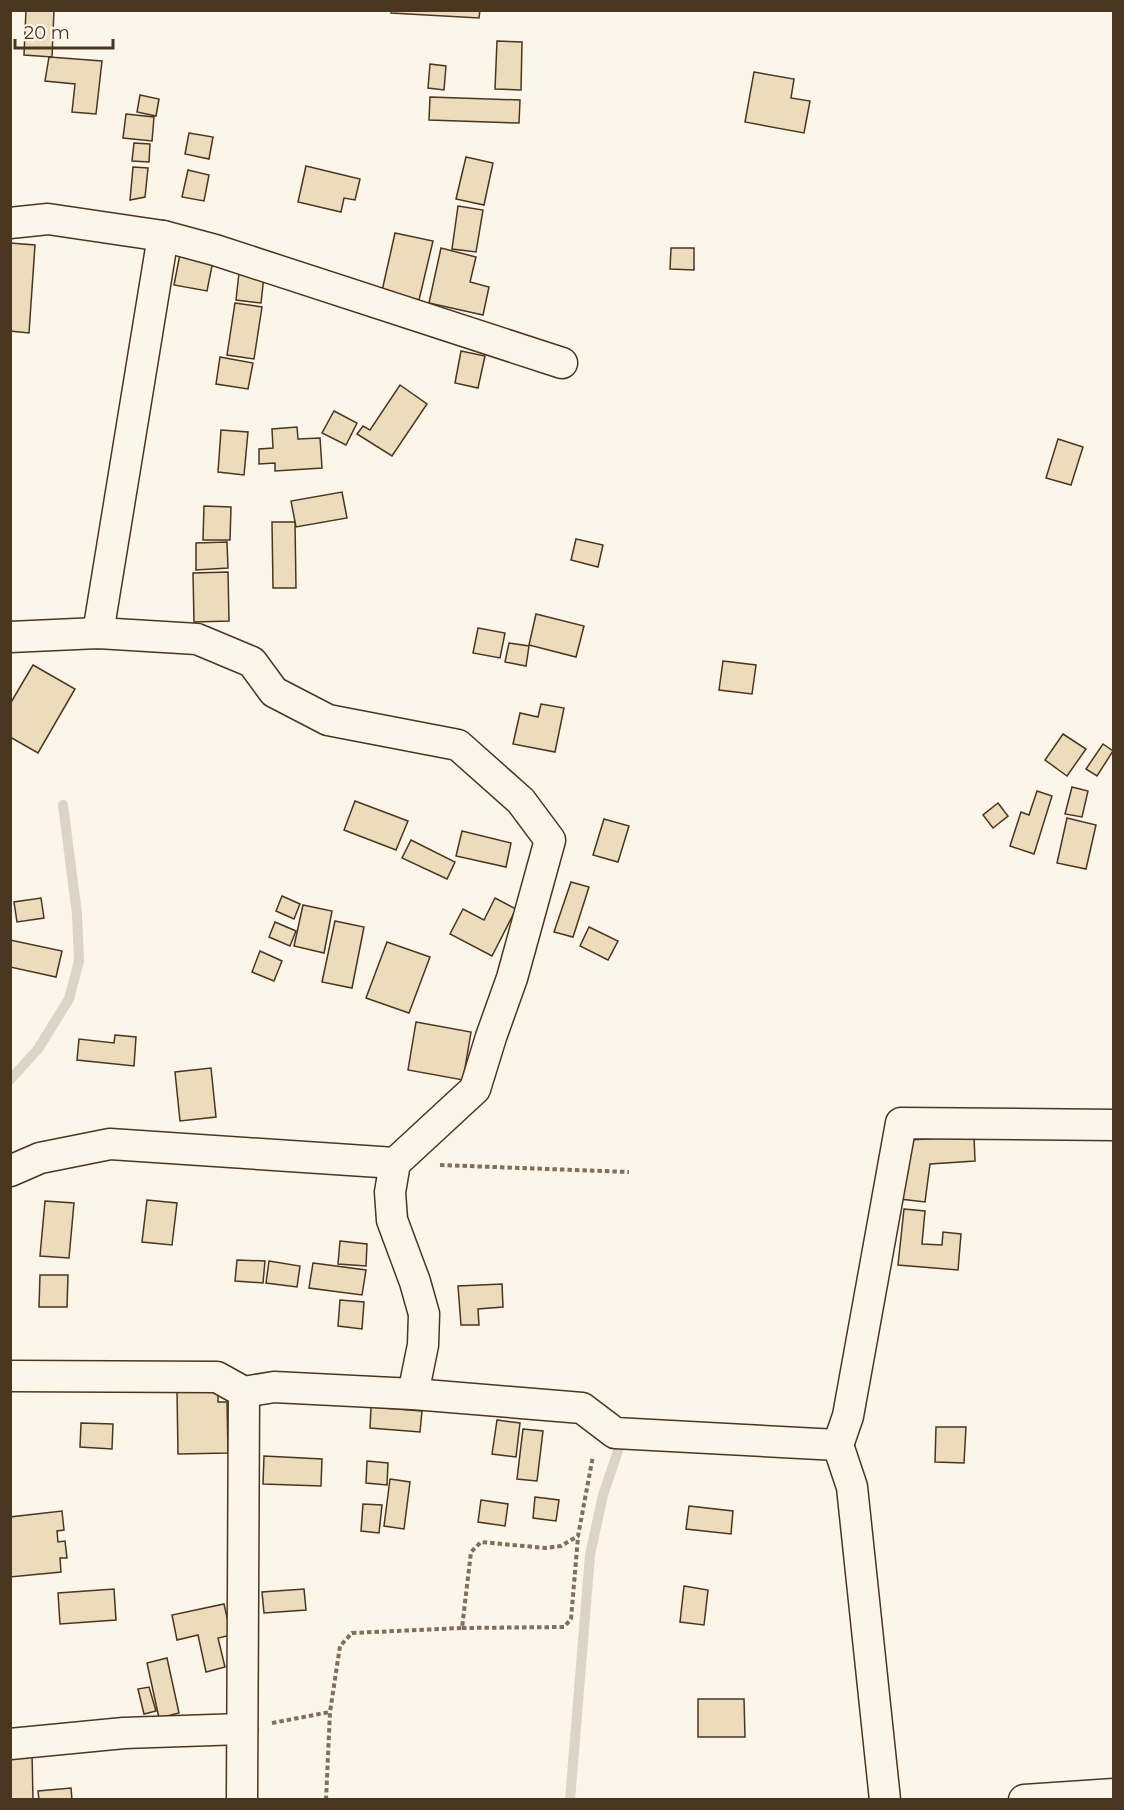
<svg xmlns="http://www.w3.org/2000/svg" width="1124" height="1810" viewBox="0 0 1124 1810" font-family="Montserrat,sans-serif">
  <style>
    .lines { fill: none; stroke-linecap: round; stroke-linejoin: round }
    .stream { stroke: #dcd4c6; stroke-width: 10 }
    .building { fill: #ecdcbc; stroke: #4a3520; stroke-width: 1.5 }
    .minor-casing { stroke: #4a3520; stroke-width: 33 }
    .path { stroke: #7f6f5c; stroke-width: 4; stroke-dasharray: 4.5 3; stroke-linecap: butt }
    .minor { stroke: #fbf6e9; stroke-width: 30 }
  </style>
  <rect width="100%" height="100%" fill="#fbf6e9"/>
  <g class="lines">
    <!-- stream -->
    <g class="stream">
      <path d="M10 1080 38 1049 69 999 79 961 77 914 63 805"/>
      <path d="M570 1800 590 1555 603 1495 623 1436"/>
    </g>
  </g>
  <!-- building -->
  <g class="building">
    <path d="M26 10H54L52 57 24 55Z"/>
    <path d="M391 10H480L479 18 391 13Z"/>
    <path d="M497 41 522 42 521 90 495 89Z"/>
    <path d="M49 57 102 61 96 114 72 112 75 84 45 81Z"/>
    <path d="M430 64 446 66 444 90 428 88Z"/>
    <path d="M754 72 794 79 791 98 810 101 804 133 745 122Z"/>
    <path d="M140 95 159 99 156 116 137 112Z"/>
    <path d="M430 97 520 100 519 123 429 120Z"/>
    <path d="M126 114 154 117 152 141 123 138Z"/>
    <path d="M189 133 213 137 209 159 185 154Z"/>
    <path d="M134 143 150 144 149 162 132 161Z"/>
    <path d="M466 157 493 163 484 205 456 199Z"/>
    <path d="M306 166 360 179 355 200 344 198 341 212 298 202Z"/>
    <path d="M133 167 148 168 145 197 130 200Z"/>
    <path d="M188 170 209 175 204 201 182 197Z"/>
    <path d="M458 206 483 210 476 252 452 249Z"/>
    <path d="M395 233 433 241 419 300 382 291Z"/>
    <path d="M10 243 35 245 29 333 10 331Z"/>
    <path d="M441 248 476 257 470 282 489 287 483 315 429 303Z"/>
    <path d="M671 248H694V270L670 269Z"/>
    <path d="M181 249 214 256 207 291 174 285Z"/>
    <path d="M239 273 264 276 261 303 236 300Z"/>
    <path d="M235 303 262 307 254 359 227 355Z"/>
    <path d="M461 351 485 356 478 388 455 383Z"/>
    <path d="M220 357 253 363 248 389 216 384Z"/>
    <path d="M400 385 427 404 392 456 357 434 363 426 370 430Z"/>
    <path d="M334 411 357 423 346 445 322 433Z"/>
    <path d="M297 427 298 439 320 438 322 468 275 471V463L259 464V449L273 448 272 429Z"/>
    <path d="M221 430 248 432 244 475 218 472Z"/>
    <path d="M1058 439 1083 447 1071 485 1046 478Z"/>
    <path d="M342 492 347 518 296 527 291 501Z"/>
    <path d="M204 506 231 507 230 540H203Z"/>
    <path d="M272 522H295L296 588H273Z"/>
    <path d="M576 539 603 545 598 567 571 560Z"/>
    <path d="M227 542 228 568 196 570V543Z"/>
    <path d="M228 572 229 621 194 622 193 573Z"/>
    <path d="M536 614 584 626 576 657 529 645Z"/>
    <path d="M478 628 505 633 500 658 473 653Z"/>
    <path d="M509 643 529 646 526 666 505 662Z"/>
    <path d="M723 661 756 665 752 694 719 690Z"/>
    <path d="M33 665 75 689 38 753 10 737V704Z"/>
    <path d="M541 704 564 708 555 752 513 744 520 713 538 717Z"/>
    <path d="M1063 734 1086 749 1067 776 1045 760Z"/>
    <path d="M1103 744 1113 751 1097 776 1086 769Z"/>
    <path d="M1072 787 1088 791 1082 817 1065 814Z"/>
    <path d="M1037 791 1052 796 1034 854 1010 846 1021 812 1029 815Z"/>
    <path d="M355 801 408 821 396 850 344 830Z"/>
    <path d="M998 803 1008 816 993 828 983 815Z"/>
    <path d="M1067 818 1096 825 1086 869 1057 863Z"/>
    <path d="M604 819 629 826 618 862 593 855Z"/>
    <path d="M462 831 511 843 506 867 456 856Z"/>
    <path d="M411 840 455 862 447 879 402 858Z"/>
    <path d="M571 882 589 887 573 937 554 932Z"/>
    <path d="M282 896 300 904 294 919 276 911Z"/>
    <path d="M41 898 44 918 17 922 14 902Z"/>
    <path d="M495 898 516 909 492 956 450 934 463 909 484 920Z"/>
    <path d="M303 905 332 911 324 953 294 946Z"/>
    <path d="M335 921 364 927 352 988 322 982Z"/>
    <path d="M275 922 296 931 290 946 269 937Z"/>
    <path d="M589 927 618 941 608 960 580 946Z"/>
    <path d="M10 940 62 951 56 977 10 967Z"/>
    <path d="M387 942 430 957 409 1013 366 998Z"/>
    <path d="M260 951 282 961 274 981 252 972Z"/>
    <path d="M416 1022 471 1032 463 1080 408 1070Z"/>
    <path d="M115 1035 136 1037 134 1066 77 1060 79 1039 114 1043Z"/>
    <path d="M211 1068 216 1117 180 1121 175 1072Z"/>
    <path d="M974 1136 975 1161 930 1164 925 1202 900 1199 910 1140Z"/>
    <path d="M147 1200 177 1203 172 1245 142 1242Z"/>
    <path d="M45 1201 74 1203 69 1258 40 1256Z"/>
    <path d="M904 1209 925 1211 922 1244 942 1245 943 1232 961 1234 958 1270 898 1265Z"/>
    <path d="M340 1241 367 1244 366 1266 338 1264Z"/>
    <path d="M237 1260 265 1261 263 1283 235 1281Z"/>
    <path d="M269 1261 300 1266 297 1287 266 1283Z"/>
    <path d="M313 1263 366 1270 362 1295 309 1288Z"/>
    <path d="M40 1275H68L67 1307H39Z"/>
    <path d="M502 1284 503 1307 478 1309 479 1325H461L458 1286Z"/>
    <path d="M340 1300 364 1302 362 1329 338 1326Z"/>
    <path d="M177 1390H218V1402H227L228 1453 178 1454Z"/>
    <path d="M371 1407 422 1411 420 1432 370 1428Z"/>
    <path d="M497 1420 520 1423 516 1457 492 1454Z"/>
    <path d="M81 1423 113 1424 112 1449 80 1447Z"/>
    <path d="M936 1427H966L964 1463 935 1462Z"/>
    <path d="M523 1429 543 1431 537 1481 517 1479Z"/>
    <path d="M264 1456 322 1459 321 1486 263 1484Z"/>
    <path d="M367 1461 388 1463 387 1485 366 1483Z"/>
    <path d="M390 1479 410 1482 404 1529 384 1526Z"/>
    <path d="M535 1497 559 1500 556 1521 533 1518Z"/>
    <path d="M481 1500 508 1504 505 1526 478 1522Z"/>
    <path d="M363 1504 382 1505 379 1533 361 1531Z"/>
    <path d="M689 1506 733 1511 731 1534 686 1529Z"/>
    <path d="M62 1511 64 1530 57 1531 58 1542 65 1541 67 1558H60L61 1572 10 1577V1517Z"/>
    <path d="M684 1586 708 1590 704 1625 680 1622Z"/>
    <path d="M114 1589 116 1620 60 1624 58 1593Z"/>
    <path d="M304 1589 306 1610 264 1613 262 1592Z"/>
    <path d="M224 1604 231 1635 218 1638 225 1667 206 1672 198 1635 177 1640 172 1615Z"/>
    <path d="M167 1658 179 1713 159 1718 147 1663Z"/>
    <path d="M149 1687 156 1711 144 1714 138 1689Z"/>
    <path d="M698 1699H744L745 1737H698Z"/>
    <path d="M10 1752H32L33 1800H12L10 1794Z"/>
    <path d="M71 1788 72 1800H39L38 1791Z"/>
  </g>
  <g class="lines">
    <!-- minor casing -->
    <g class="minor-casing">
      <g id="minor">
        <path d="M10 223 48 219 163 236 215 250 562 363"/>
        <path d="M98 633 163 236"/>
        <path d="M10 637 98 633 197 639 252 662 274 692 328 720 458 745 521 801 550 840 512 978 491 1037 475 1089 395 1163 390 1192 392 1220 415 1282 424 1314 423 1345 413 1394"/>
        <path d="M10 1171 40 1158 110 1144 395 1163"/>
        <path d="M10 1376 217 1377 244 1392 242 1800"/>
        <path d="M244 1392 274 1387 413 1394 582 1408 615 1433 838 1445 852 1487 885 1800"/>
        <path d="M838 1445 848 1416 901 1123 1114 1125"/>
        <path d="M10 1744 124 1733 242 1729"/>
        <path d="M1024 1800 1114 1794"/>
      </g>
    </g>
    <!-- path -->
    <g class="path">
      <path d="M440 1165 629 1172"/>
      <path d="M462 1628 564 1627 571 1619 578 1537"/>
      <path d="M272 1723 330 1712"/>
      <path d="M326 1800 330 1712 340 1646 352 1633 462 1628 471 1552 481 1542 545 1548 561 1546 578 1536 593 1456"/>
    </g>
    <!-- minor -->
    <use href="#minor" class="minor"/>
  </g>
  <!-- border -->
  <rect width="1124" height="1810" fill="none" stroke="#4a3520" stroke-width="24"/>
  <!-- scale -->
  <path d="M15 39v9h98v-9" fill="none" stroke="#4a3520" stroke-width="3"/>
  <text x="24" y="39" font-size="18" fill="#4a3520" stroke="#fbf6e9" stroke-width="4.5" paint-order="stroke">20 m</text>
</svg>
